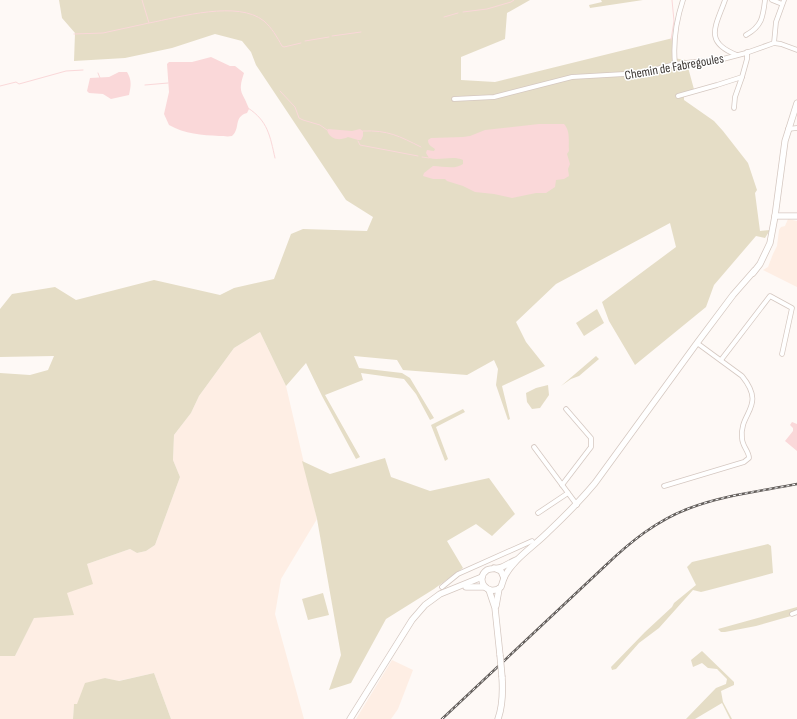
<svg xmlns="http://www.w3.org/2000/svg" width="797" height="719" viewBox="0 0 797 719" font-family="'Sofia Sans Condensed',sans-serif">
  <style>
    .built { fill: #feeee4 }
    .green { fill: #e5ddc6 }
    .water { fill: #fad8d9 }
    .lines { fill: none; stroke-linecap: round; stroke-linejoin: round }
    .stream { stroke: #fad8d9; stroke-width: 1 }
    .street-casing { stroke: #d5c8c1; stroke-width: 5.5 }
    .secondary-casing { stroke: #d5c8c1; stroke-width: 7 }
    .street { stroke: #fff; stroke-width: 4 }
    .secondary { stroke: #fff; stroke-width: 5.5 }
    .rail-casing { stroke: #65605d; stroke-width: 2.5 }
    .rail { stroke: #fff; stroke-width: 1; stroke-dasharray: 3; stroke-linecap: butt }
    .secondary-bridge-casing { stroke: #d5c8c1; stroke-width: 7; stroke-linecap: butt }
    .secondary-bridge { stroke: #fff; stroke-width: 5.5 }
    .labels { text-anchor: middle; stroke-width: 3; stroke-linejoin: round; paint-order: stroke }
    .street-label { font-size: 13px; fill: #3a3532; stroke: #fff }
  </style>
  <rect width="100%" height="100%" fill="#fef9f6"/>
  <!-- built -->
  <g class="built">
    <path d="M788 219 797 221V287L763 270 768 267 773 254 777 246 779 230 781 227 785 226Z"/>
    <path d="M260 332 286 386 317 519 281 579 275 614 304 719H171L154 673 118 681 105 678 77 705 74 704 73 719H0V656H15L34 617 67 592 87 564 130 549 137 553 146 551 155 545 180 477 173 460 174 435 191 413 199 396 234 348Z"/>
    <path d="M392 660 413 670 398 709 391 719H356Z"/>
  </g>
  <!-- green -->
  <g class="green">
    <path d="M59 0H530L507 13 505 39 461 57V80L495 82 673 38V58L686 60 695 93 684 96V100L714 121 723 131 748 163 757 190 755 193 760 231 770 230 765 238 756 236 714 285 706 307 635 365 609 321 602 302 676 247 670 223 556 284 516 322 526 342 545 366 502 386 510 419 508 420 496 385 498 369 494 360 467 375 403 370 397 360 354 356 359 368 402 373 410 378 434 418 430 420 416 394 404 379 361 373 363 380 325 395 360 457 356 459 322 396 306 363 286 386 260 332 234 348 199 396 191 413 174 435 173 460 180 477 155 545 146 551 137 553 130 549 87 564 93 584 67 593 74 615 34 618 15 656H0V373L30 375 48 370 54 356 0 357V309L12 294 55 287 76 300 154 280 220 295 234 288 274 279 291 234 303 229 367 231 373 217 346 200 256 65 251 52 242 41 215 34 172 48 125 58 74 61 75 33 62 18Z"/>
    <path d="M601 0H643L590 8 589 5 602 2Z"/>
    <path d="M597 309 604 323 584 336 576 323Z"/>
    <path d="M596 356 599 359 579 376 571 379 561 386Z"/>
    <path d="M548 385 549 395 540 408 532 409 527 402 526 393 536 388Z"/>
    <path d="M463 409 465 412 436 427 448 459 445 461 431 425Z"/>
    <path d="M385 458 391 477 430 491 489 478 515 514 492 536 476 524 447 541 463 568 434 589 386 619 351 683 329 690 341 655 317 519 302 461 330 474Z"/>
    <path d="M768 544 771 546 773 573 709 590 701 592 693 590 659 628 639 643 616 669 612 670 611 667 645 632 672 607 674 603 696 585 687 567 692 562Z"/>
    <path d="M323 593 329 615 308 620 302 599Z"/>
    <path d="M797 607V611L792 612 791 616 756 626 725 632H721L718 629Z"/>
    <path d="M702 651 734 682V685L721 691 723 702 732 719H730L722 703 695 719H686L716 688 726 684 727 679 717 669 708 668 702 663 693 667 691 660Z"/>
    <path d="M154 673 171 719H73L74 704H77L85 683 105 678 119 681Z"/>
  </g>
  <!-- water -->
  <g class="water">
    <path d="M211 57 230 66H235L244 73C237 94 243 91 249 109L247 113C233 117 241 128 232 136 227 137 224 136 219 136 202 135 185 134 169 125L164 114 169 92 167 64 169 62H192Z"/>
    <path d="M119 72H127C132 80 131 86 129 95L111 99 103 94 89 93 87 91 90 78 109 77Z"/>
    <path d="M539 124H564C571 132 568 142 569 151L567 154 570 164 568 169 569 176 564 179 556 180 555 187 546 193H536L512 198 494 194 475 192 463 186 447 181 445 179H433L423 176 424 173 433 166C443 166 455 170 463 164V160C453 155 440 161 429 158L426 153 427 150 434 151 435 149C431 146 428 145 428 140L431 138 463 137 470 136 485 130Z"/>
    <path d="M328 129 352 131 360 129 363 131V136L361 140H358L348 137C340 141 330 140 327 130Z"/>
    <path d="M792 422 797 424V451L785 441 793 431V428L790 425Z"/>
  </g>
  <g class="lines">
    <!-- stream -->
    <g class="stream">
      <path d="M142 0 149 23C180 17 238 0 264 21 272 28 277 37 282 46L284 47 301 43"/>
      <path d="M463 12 487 9 511 2 514 0"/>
      <path d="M444 17 458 13"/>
      <path d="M74 34 103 33 149 23"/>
      <path d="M332 36 361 32"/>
      <path d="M671 40 674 21 672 0"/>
      <path d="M305 41 329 37"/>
      <path d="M98 73 100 78"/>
      <path d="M145 85 168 83"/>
      <path d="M0 86 16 82 19 84 66 71 83 70"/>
      <path d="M280 91 295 107 299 118 303 120 320 125 327 130"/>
      <path d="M248 108C268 121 270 136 275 158"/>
      <path d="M363 131C388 130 399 136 421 147"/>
      <path d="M358 141 360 145 418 156"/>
      <path d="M422 157 429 158"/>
    </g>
    <!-- street casing -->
    <g class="street-casing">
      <g id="street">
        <path d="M725 0C716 26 703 42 737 55"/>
        <path d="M772 0 782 4"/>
        <path d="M746 35C762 26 763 17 765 0"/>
        <path d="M774 43 776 22 784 0"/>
        <path d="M675 64C673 43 676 21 683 0"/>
        <path d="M678 96 717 85 742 77 747 59V52"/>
        <path d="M454 99 494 97 572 77 642 73 675 64 723 59 746 53 774 43 781 44 797 50"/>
        <path d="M734 108 735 97 742 77"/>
        <path d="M788 129 797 128"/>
        <path d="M721 360 770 296 792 308 782 354"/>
        <path d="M534 447 577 505"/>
        <path d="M562 485 591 447V438L566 409"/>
        <path d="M664 486 744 462 749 458C749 451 742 446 742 438 739 412 767 407 742 376L697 343"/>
        <path d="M538 513 568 493"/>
        <path d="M442 587 458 574 532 541"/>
        <path d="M792 614 797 612"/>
      </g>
    </g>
    <!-- secondary casing -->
    <g class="secondary-casing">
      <g id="secondary">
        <path d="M775 216H797"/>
        <path d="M753 273 760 264 770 243 775 216 785 141 797 103"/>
        <path d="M494 568 501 571 504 578 501 587C488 598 474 579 487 570 491 568 497 569 502 567 507 565 511 562 516 560"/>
        <path d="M504 578C512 560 533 547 547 533 564 517 580 501 595 483L697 343 733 295 754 271"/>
        <path d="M466 587H484"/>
        <path d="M489 590 495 608 500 655"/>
        <path d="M496 606 499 589"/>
        <path d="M350 719 412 620 425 605 440 594 482 577"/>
        <path d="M498 719C503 705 503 692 502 677"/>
      </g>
    </g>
    <!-- street -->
    <use href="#street" class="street"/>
    <!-- secondary -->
    <use href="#secondary" class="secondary"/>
    <!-- rail casing -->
    <g class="rail-casing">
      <path id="rail" d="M442 719 605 566C630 542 657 520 690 508 724 495 762 491 797 484"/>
    </g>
    <!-- rail -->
    <use href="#rail" class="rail"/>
    <!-- secondary-bridge casing -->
    <g class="secondary-bridge-casing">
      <path id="secondary-bridge" d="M500 655 502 677"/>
    </g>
    <!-- secondary-bridge -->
    <use href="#secondary-bridge" class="secondary-bridge"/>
  </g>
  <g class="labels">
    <!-- street labels -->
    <g class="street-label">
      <text transform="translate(674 66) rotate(-10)" y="5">Chemin de Fabregoules</text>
    </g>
  </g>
</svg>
